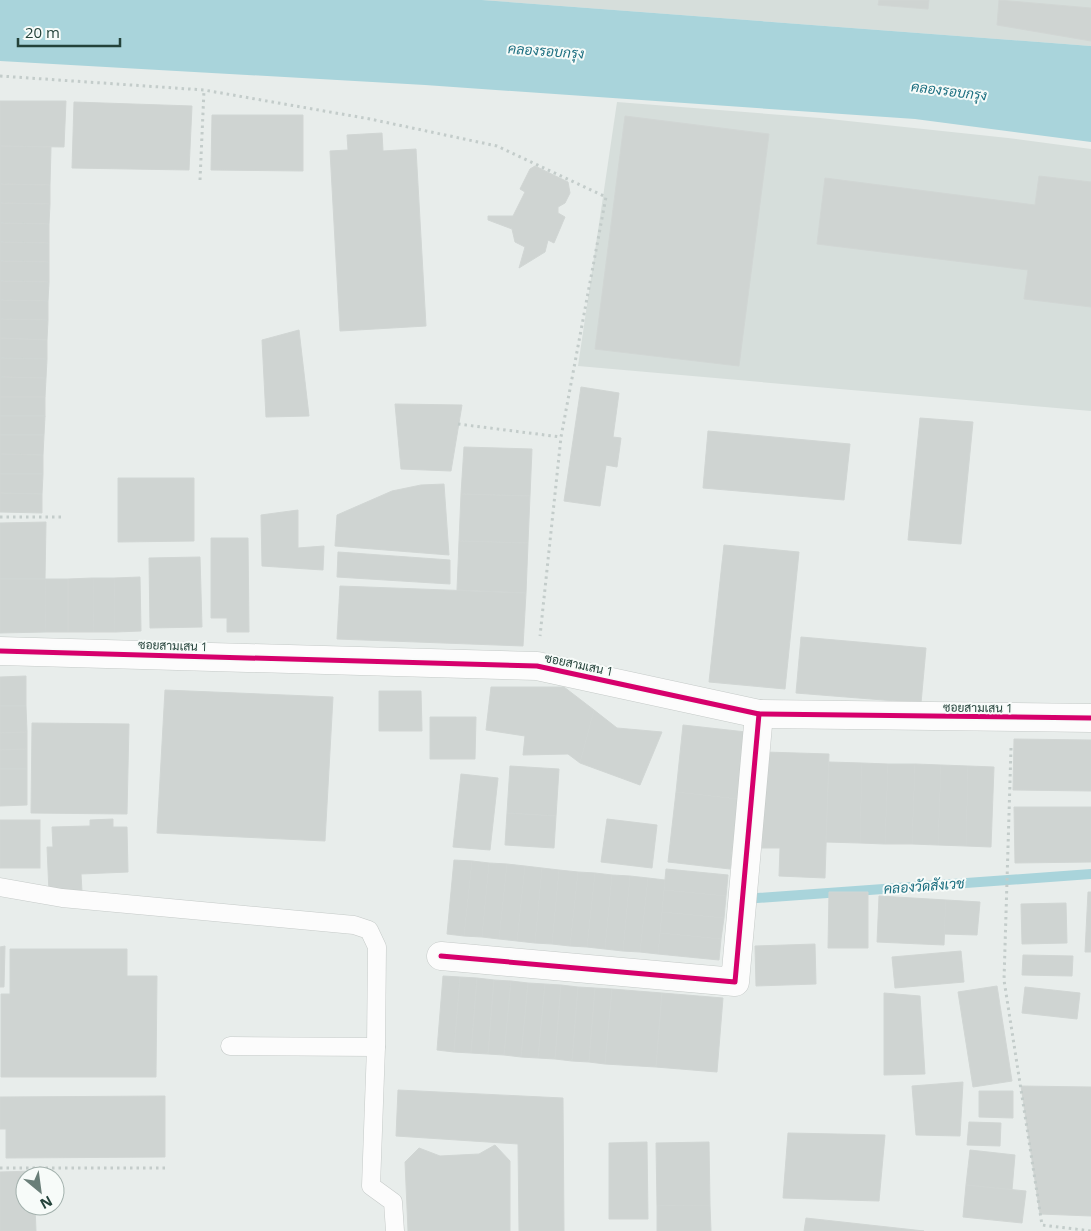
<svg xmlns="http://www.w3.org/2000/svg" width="1091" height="1231" viewBox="0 0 1091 1231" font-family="'Open Sans',Sarabun,sans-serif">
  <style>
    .built { fill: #d6dedb }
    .water { fill: #a9d4db }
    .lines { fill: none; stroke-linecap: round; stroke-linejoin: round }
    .stream { stroke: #a9d4db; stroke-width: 10 }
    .building { fill: #cfd4d2; stroke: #d1d6d4 }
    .service-casing { stroke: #c5cac8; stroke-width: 19 }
    .minor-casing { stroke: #c5cac8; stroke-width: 29 }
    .path { stroke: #c3ccca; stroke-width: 3; stroke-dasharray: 2.5 4; stroke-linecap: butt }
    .service { stroke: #fcfcfc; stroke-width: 18 }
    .minor { stroke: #fcfcfc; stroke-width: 28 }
    .cycleway-casing { stroke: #f7fbf9; stroke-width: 8 }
    .cycleway { stroke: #d6006c; stroke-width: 5 }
    .labels { text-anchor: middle; stroke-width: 4; stroke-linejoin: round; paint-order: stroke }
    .street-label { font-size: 12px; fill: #24423a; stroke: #f7fbf9 }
    .water-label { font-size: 14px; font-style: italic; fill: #1c6f80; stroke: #f7fbf9 }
  </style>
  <rect width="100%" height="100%" fill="#e8edeb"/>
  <!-- built -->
  <g class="built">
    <path d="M482 0H1091V46Z"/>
    <path d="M617 102 820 118 1008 138 1091 149V411L578 366Z"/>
  </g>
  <!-- water -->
  <path class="water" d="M0 0H482L1091 46V142L915 119 425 85 0 61Z"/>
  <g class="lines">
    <!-- stream -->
    <path class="stream" d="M757 898 1091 874"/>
  </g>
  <!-- building -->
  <g class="building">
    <path d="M879 0H929L928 9 878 5Z"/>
    <path d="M999 0 1091 8V41L997 25Z"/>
    <path d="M0 101H66L64 147 0 146Z"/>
    <path d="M74 102 192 106 189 170 72 168Z"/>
    <path d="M212 115H303V171L211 170Z"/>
    <path d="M625 116 769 134 739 366 595 349Z"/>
    <path d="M382 133 383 151 416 149 426 326 340 331 330 151 348 150 347 135Z"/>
    <path d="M0 146 51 147 50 185 0 184Z"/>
    <path d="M535 166 568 182 570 193 565 203 558 207V213L565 217 554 243 548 240 545 252 519 268 525 247 515 242 512 229 488 220V216H513L525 192 520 189 530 169Z"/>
    <path d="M1039 176 1091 182V307L1024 299 1028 270 817 244 825 178 1035 205Z"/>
    <path d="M0 184 50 185V204L0 203Z"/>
    <path d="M0 203 50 204 49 224 0 223Z"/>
    <path d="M0 223 49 224V243L0 242Z"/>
    <path d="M0 242 49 243V262L0 261Z"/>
    <path d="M0 261 49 262V282L0 281Z"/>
    <path d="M0 281 49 282 48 301 0 300Z"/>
    <path d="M0 300 48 301V320L0 319Z"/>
    <path d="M0 319 48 320 47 340 0 338Z"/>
    <path d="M299 330 309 416 266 417 262 340Z"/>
    <path d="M0 338 47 340V359L0 358Z"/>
    <path d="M0 358 47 359 46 378 0 377Z"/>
    <path d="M0 377 46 378 45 397H0Z"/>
    <path d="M581 387 619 393 613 437 621 438 617 467 606 465 600 506 564 501Z"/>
    <rect x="0" y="397" width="45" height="19"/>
    <path d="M395 404 462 405 451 471 401 469Z"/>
    <path d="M0 416H45L44 435H0Z"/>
    <path d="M920 418 973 422 961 544 908 540Z"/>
    <path d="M708 431 850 444 844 500 703 488Z"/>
    <path d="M0 435H44L43 455 0 454Z"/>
    <path d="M464 447 532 449 530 496 461 494Z"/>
    <path d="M0 454 43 455V474H0Z"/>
    <path d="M0 474H43L42 494 0 493Z"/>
    <path d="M118 478H194V541L118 542Z"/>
    <path d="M444 484 449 555 335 546 337 515 392 491 421 485Z"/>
    <path d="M0 493 42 494V513L0 512Z"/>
    <path d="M461 494 530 496 528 543 459 541Z"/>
    <path d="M298 510V548L324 546 323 570 262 566 261 515Z"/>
    <path d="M46 522 45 579H0V523Z"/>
    <path d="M211 538H248L249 632H227V618H211Z"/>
    <path d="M459 541 528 543 526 593 457 590Z"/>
    <path d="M724 545 799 552 785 689 709 682Z"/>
    <path d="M338 552 450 560V584L337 577Z"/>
    <path d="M200 557 202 627 150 628 149 558Z"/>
    <path d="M140 577 141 631 115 632 114 578Z"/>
    <path d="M93 578 94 632H68V579Z"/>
    <path d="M93 578H114L115 632H94Z"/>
    <path d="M0 579H45L46 632 0 633Z"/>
    <path d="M45 579H68V632H46Z"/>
    <path d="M340 586 526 593 523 646 337 639Z"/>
    <path d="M801 637 926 648 921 703 796 693Z"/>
    <path d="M26 676V706H0V677Z"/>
    <path d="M491 687H564L594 710 580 763 568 754 523 755 525 736 486 730Z"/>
    <path d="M165 690 333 697 325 841 157 833Z"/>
    <path d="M379 691H421L422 731H379Z"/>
    <path d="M0 706H26L27 732 0 733Z"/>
    <path d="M594 710 617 728 662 732 640 785 580 763Z"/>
    <path d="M430 717H476L475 759H430Z"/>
    <path d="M32 723 129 724 127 814 31 813Z"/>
    <path d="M683 725 746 732 738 799 676 792Z"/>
    <path d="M27 732V749L0 750V733Z"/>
    <path d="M1014 739 1091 740V791L1013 790Z"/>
    <path d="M27 749V769H0V750Z"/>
    <path d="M765 752 829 754 825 878 779 876 780 848H762Z"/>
    <path d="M829 762 862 763 860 843 826 842Z"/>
    <path d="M862 763 888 764 885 844 860 843Z"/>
    <path d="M888 764H915L912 844H885Z"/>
    <path d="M915 764 941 765 938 845 912 844Z"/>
    <path d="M941 765 968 766 966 846 938 845Z"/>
    <path d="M510 766 559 769 556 816 507 813Z"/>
    <path d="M968 766 994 767 991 847 966 846Z"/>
    <path d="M0 769H27V805L0 806Z"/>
    <path d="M461 774 498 778 490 850 453 847Z"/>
    <path d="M676 792 738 799 730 869 668 862Z"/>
    <path d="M1014 807H1091V862L1015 863Z"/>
    <path d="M507 813 556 816 554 848 505 845Z"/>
    <path d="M113 819V827H127L128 872 81 874 82 892 49 893 47 847H53L52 827 90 826V820Z"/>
    <path d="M607 819 657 825 652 868 601 862Z"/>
    <rect x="0" y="820" width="40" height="48"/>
    <path d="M454 860 472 861 464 936 447 934Z"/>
    <path d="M472 861 489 863 482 937 464 936Z"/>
    <path d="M489 863 507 864 499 939 482 937Z"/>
    <path d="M507 864 525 866 517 941 499 939Z"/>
    <path d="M525 866 542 868 535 943 517 941Z"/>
    <path d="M542 868 559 870 552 944 535 943Z"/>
    <path d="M666 869 728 875 726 896 664 890Z"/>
    <path d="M559 870 578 872 570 946 552 944Z"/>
    <path d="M578 872 595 873 587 947 570 946Z"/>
    <path d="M595 873 612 875 605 949 587 947Z"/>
    <path d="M612 875 630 876 623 951 605 949Z"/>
    <path d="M630 876 648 878 640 952 623 951Z"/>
    <path d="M648 878 665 880 658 954 640 952Z"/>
    <path d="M664 890 726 896 724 918 662 912Z"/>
    <path d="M829 892H868V948H828Z"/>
    <path d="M1088 892H1091V952H1085Z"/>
    <path d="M879 896 946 900 944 945 877 942Z"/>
    <path d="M946 900 980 902 977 935 944 934Z"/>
    <path d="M1066 903 1067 943 1022 944 1021 904Z"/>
    <path d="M662 912 724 918 721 939 660 933Z"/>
    <path d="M660 933 721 939 719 960 658 954Z"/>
    <path d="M815 944 816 984 756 986 755 946Z"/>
    <path d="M5 946 4 987H0V947Z"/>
    <path d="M10 949H127V976H157L156 1077H1V994H10Z"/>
    <path d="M961 951 964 982 895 988 892 957Z"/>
    <path d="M1023 955 1073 956 1072 976 1022 975Z"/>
    <path d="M443 976 460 977 454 1052 437 1050Z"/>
    <path d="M460 977 477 978 471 1053 454 1052Z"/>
    <path d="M477 978 494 980 488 1054 471 1053Z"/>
    <path d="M494 980 511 981 504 1055 488 1054Z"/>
    <path d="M511 981 528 983 521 1057 504 1055Z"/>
    <path d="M528 983 545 984 538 1058 521 1057Z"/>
    <path d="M545 984 561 985 555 1059 538 1058Z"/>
    <path d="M561 985 578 987 572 1061 555 1059Z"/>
    <path d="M997 986 1012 1081 973 1087 958 992Z"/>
    <path d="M578 987 595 988 589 1062 572 1061Z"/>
    <path d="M1025 987 1080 993 1077 1019 1022 1013Z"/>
    <path d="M595 988 612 989 605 1064 589 1062Z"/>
    <path d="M612 989 662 993 656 1067 605 1064Z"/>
    <path d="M662 993 723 998 717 1072 656 1067Z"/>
    <path d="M884 993 920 996 925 1074 884 1075Z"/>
    <path d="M963 1082 960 1136 916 1135 912 1086Z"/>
    <path d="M1021 1086 1091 1087V1216L1040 1214Z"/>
    <path d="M398 1090 563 1098 564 1231H519L518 1144 396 1136Z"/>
    <path d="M979 1091H1013V1118L979 1117Z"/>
    <path d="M165 1096V1157L6 1158V1129H0V1097Z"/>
    <path d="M969 1122 1001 1123 1000 1146 967 1145Z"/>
    <path d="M788 1133 885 1135 879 1201 783 1198Z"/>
    <path d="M647 1142 648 1219H609V1143Z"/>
    <path d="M709 1142 710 1205 657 1206 656 1143Z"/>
    <path d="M495 1145 510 1161V1231H408L405 1162 419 1148 440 1156 479 1154Z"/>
    <path d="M970 1150 1015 1155 1012 1190 966 1185Z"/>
    <path d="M34 1171V1176H25V1206H35L36 1231H0V1172Z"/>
    <path d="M966 1185 1026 1191 1022 1223 963 1217Z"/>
    <path d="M710 1205 711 1231H657V1206Z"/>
    <path d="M806 1218 924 1231H804Z"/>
  </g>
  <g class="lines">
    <!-- service casing -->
    <g class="service-casing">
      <g id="service">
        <path d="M0 887 62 898 354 925 369 930 377 947 376 1047 371 1186 393 1202 395 1231"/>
        <path d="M230 1046 376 1047"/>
      </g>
    </g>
    <!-- minor casing -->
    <g class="minor-casing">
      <g id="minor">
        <path d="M0 651 537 666 759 714 1091 718"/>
        <path d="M441 956 735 982 759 714"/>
      </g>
    </g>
    <!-- path -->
    <g class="path">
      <path d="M0 76 204 90 370 119 497 146 606 197 561 437 540 636"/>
      <path d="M200 180 204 90"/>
      <path d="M458 424 561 437"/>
      <path d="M0 517H61"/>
      <path d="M1011 748 1004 980 1042 1225 1091 1231"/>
      <path d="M0 1168H167"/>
    </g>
    <!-- service -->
    <use href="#service" class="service"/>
    <!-- minor -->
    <use href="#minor" class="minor"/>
    <!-- cycleway casing -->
    <g class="cycleway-casing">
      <g id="cycleway">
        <path d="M0 651 537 666 759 714 1091 718"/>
        <path d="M441 956 735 982 759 714"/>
      </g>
    </g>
    <!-- cycleway -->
    <use href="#cycleway" class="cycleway"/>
  </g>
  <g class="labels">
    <!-- street labels -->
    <g class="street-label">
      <text transform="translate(173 646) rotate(2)" y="4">ซอยสามเสน 1</text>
      <text transform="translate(579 665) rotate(12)" y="4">ซอยสามเสน 1</text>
      <text transform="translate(978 708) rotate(1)" y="4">ซอยสามเสน 1</text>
    </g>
    <!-- water labels -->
    <g class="water-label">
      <text transform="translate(546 51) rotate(4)" y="5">คลองรอบกรุง</text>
      <text transform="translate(949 91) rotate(7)" y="5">คลองรอบกรุง</text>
      <text transform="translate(924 886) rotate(-4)" y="5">คลองวัดสังเวช</text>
    </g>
  </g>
  <!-- north arrow -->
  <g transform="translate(40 1191) rotate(151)"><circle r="24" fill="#f7fbf9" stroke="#a3b1ad"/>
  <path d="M0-4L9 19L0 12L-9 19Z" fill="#697e78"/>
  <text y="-8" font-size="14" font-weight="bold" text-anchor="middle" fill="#24423a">N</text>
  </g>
  <!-- scale -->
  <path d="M18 38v8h102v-8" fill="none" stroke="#24423a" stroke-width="2.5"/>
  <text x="25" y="38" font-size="15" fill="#24423a" stroke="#f7fbf9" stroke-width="4" paint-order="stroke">20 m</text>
</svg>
